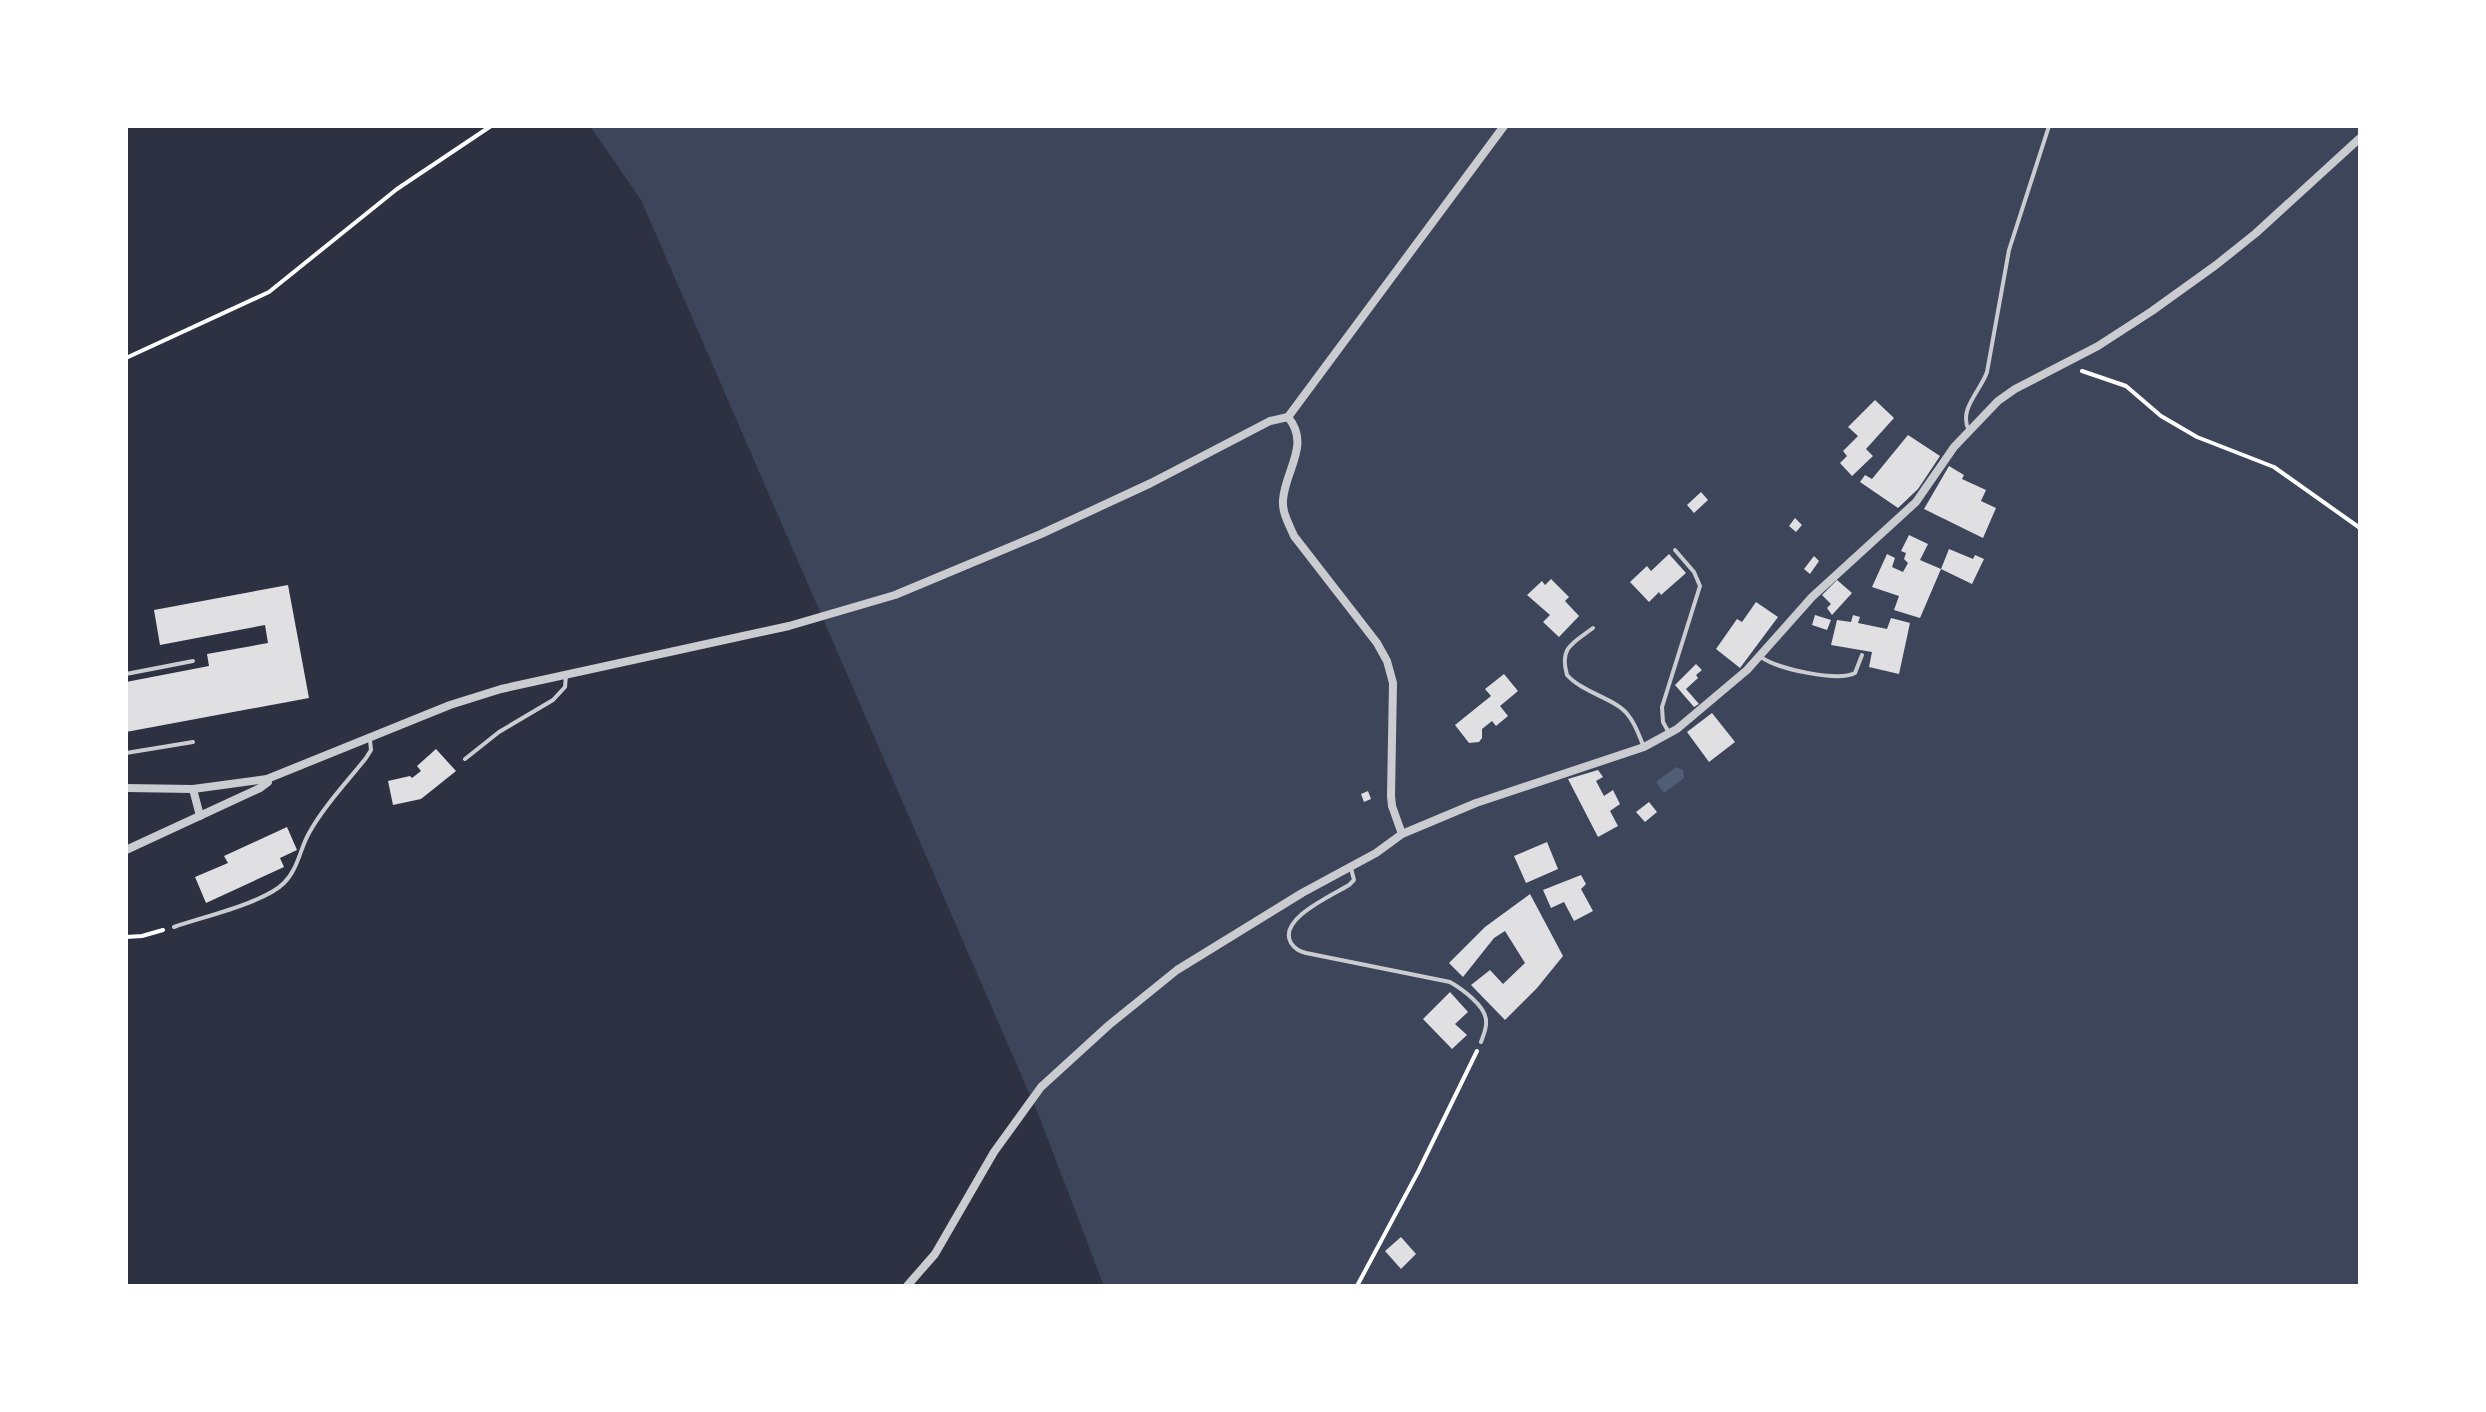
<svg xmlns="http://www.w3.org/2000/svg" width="2486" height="1412" viewBox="0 0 2486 1412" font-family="'DejaVu Sans',sans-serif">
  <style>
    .green { fill: #3c4559 }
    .water { fill: #4f5d75 }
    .building { fill: #e0e0e3 }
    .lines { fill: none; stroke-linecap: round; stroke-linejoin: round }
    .path { stroke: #fff; stroke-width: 4 }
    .service { stroke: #caccd0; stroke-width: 4 }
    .minor { stroke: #caccd0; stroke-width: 8 }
  </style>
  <rect width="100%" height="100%" fill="#2d3142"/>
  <!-- green -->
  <path class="green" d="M590 126H2360V1286H1104L1039 1116 641 200Z"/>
  <!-- water -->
  <path class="water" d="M1676 767 1683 770 1684 778 1664 793 1656 782Z"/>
  <!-- building -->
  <g class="building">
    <path d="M1875 400 1894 418 1866 449 1873 456 1852 476 1840 463 1847 456 1843 451 1858 436 1848 427Z"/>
    <path d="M1908 435 1940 456 1918 489 1898 508 1860 482 1865 475 1872 479Z"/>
    <path d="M1949 466 1964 475 1962 479 1986 490 1981 501 1996 508 1983 538 1924 509Z"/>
    <path d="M1701 492 1708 500 1694 513 1687 505Z"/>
    <path d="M1795 518 1802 525 1796 532 1789 526Z"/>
    <path d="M1909 535 1928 544 1920 560 1941 569 1949 549 1973 559 1975 555 1984 559 1972 584 1941 569 1920 618 1894 610 1899 596 1872 587 1887 554 1895 558 1892 567 1903 572 1908 563 1904 559 1906 553 1901 551Z"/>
    <path d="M1669 554 1686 573 1661 595 1659 592 1649 602 1630 582 1647 566 1651 571Z"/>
    <path d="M1814 556 1819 561 1810 574 1804 569Z"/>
    <path d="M1551 579 1569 597 1565 601 1579 616 1559 637 1543 622 1550 615 1527 595 1542 581 1545 585Z"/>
    <path d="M1837 580 1852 593 1832 615 1827 608 1831 604 1822 595Z"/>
    <path d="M288 585 309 698 126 732V682L209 666 207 654 268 643 265 625 160 645 154 610Z"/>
    <path d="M1756 602 1778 617 1740 668 1716 649 1737 619 1742 622Z"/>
    <path d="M1815 615 1831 620 1827 630 1812 625Z"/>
    <path d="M1853 615 1860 617 1858 623 1887 629 1891 618 1910 623 1899 674 1869 667 1872 652 1831 645 1837 620 1851 622Z"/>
    <path d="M1696 664 1702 670 1696 675 1698 678 1686 689 1699 704 1694 707 1675 685Z"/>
    <path d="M1504 674 1518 691 1500 706 1508 716 1496 726 1492 721 1482 729V738L1479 742 1469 743 1455 725 1491 696 1485 689Z"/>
    <path d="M1712 713 1735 742 1709 762 1687 732Z"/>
    <path d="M436 749 456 771 421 799 393 805 388 781 410 776 412 778 421 771 417 766Z"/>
    <path d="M1598 770 1603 777 1596 781 1604 796 1613 790 1620 804 1610 811 1618 826 1598 837 1568 779Z"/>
    <path d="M1368 791 1371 799 1364 802 1361 794Z"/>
    <path d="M1649 802 1657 812 1645 822 1636 812Z"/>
    <path d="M287 827 297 850 280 858 284 867 206 903 195 877 228 863 224 856Z"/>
    <path d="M1547 842 1558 869 1526 883 1514 856Z"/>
    <path d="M1581 875 1586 884 1581 889 1593 911 1574 921 1564 902 1551 908 1543 890Z"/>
    <path d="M1530 894 1563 956 1537 988 1505 1020 1471 985 1490 970 1503 984 1525 963 1505 931 1494 938 1463 977 1449 963 1485 927Z"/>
    <path d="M1450 992 1468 1012 1455 1024 1467 1035 1452 1049 1423 1019Z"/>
    <path d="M1401 1237 1416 1254 1401 1269 1385 1251Z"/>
  </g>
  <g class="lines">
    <!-- path -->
    <g class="path">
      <path d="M126 358 269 292 397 189 491 126"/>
      <path d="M2082 371 2126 386 2161 416 2197 437 2274 467 2360 528"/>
      <path d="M126 937 142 936 163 930"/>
      <path d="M1357 1286 1418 1172 1477 1051"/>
    </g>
    <!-- service -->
    <g class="service">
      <path d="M1969 431C1958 409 1980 392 1987 372L2009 250 2049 126"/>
      <path d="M1593 628C1573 643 1559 647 1567 675 1583 693 1617 699 1628 715 1635 723 1639 735 1643 745"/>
      <path d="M1761 657C1777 669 1838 682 1855 673L1862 655"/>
      <path d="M126 674 193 661"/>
      <path d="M1668 731 1663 722 1662 707 1700 586 1694 572 1675 550"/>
      <path d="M126 753 193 742"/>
      <path d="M465 759 499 732 553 700 565 687 566 676"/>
      <path d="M1351 868 1354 880 1349 885C1333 895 1277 919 1291 943 1295 949 1299 951 1306 953L1450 982C1462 989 1486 1006 1486 1021 1487 1028 1483 1036 1481 1042"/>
      <path d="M174 927C202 917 264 903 284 883 298 869 300 849 309 833 324 806 347 782 366 758L371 750 370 740"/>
    </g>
    <!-- minor -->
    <g class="minor">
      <path d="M1288 417C1311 445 1285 470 1283 500 1282 513 1289 524 1294 536L1377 643 1387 661 1393 683 1391 796 1392 806 1402 834"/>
      <path d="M1288 417 1504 126"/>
      <path d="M126 788 193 789 267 779 450 705 501 689 789 626 895 595 1041 534 1151 483 1270 421 1288 417"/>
      <path d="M193 789 200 816"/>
      <path d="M126 850 260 788 268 782 267 779"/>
      <path d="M907 1286 935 1254 994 1152 1041 1087 1109 1025 1177 970 1302 893 1376 853 1402 834 1476 803 1644 747 1677 729 1747 670 1812 597 1916 502 1954 447 1998 401 2015 389 2098 346 2152 311 2216 265 2256 233 2360 138"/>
    </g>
  </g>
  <!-- border -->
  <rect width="2486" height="1412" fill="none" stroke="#ffffff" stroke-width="256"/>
</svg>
